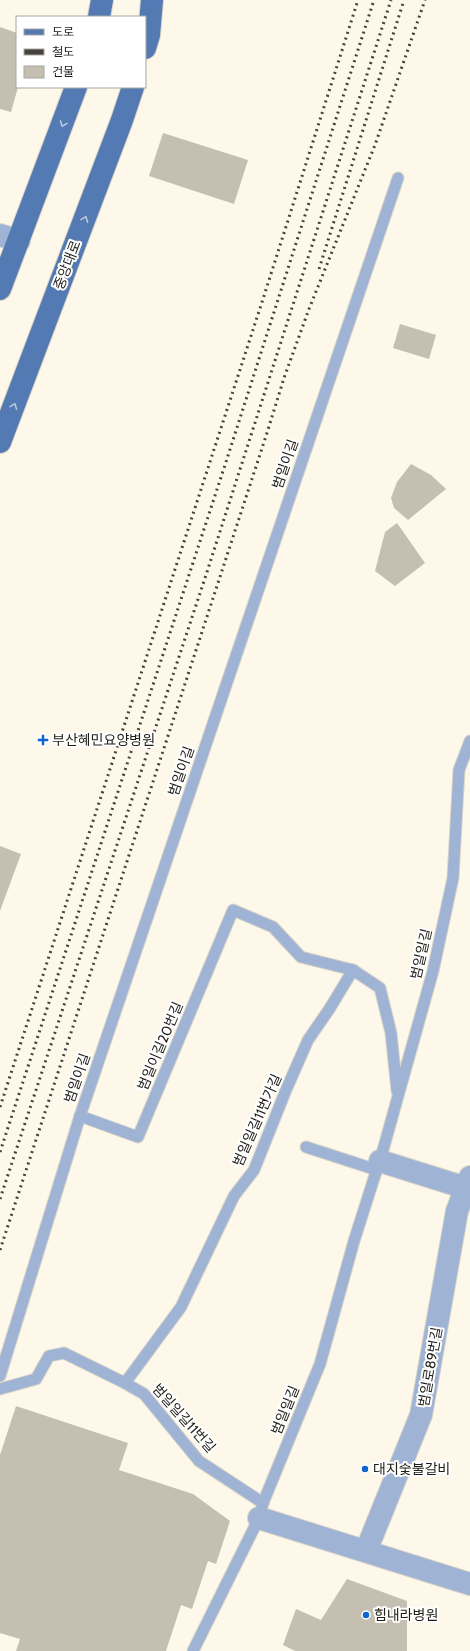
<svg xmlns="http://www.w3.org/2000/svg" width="470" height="1651" viewBox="0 0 470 1651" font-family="Cabin,'Noto Sans KR',sans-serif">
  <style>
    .building { fill: #c4bfb1 }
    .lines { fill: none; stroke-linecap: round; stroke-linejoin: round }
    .service-casing { stroke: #dad5c9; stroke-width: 13 }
    .minor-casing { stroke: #dad5c9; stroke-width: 24 }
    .primary-casing { stroke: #dad5c9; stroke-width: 24 }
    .service { stroke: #9fb4d4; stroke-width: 11 }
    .minor { stroke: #9fb4d4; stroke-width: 22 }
    .primary { stroke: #537ab2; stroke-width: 22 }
    .rail { stroke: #46433c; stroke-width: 3; stroke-dasharray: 2 4; stroke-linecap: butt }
    .oneway { stroke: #bacae0 }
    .poi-dot { fill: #0f64cd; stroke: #fff; stroke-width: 1.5 }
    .labels { text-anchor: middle; stroke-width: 4; stroke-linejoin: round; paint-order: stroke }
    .street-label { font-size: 14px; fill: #201e19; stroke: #fff }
    .poi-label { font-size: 14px; fill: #201e19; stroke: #fff; text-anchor: start }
  </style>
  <rect width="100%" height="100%" fill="#fef8ea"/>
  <!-- building -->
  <g class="building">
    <path d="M0 27 17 33V87H18L11 112 0 109Z"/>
    <path d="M163 133 248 160 234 204 149 176Z"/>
    <path d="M400 324 436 335 429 359 393 348Z"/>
    <path d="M411 464 431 475 446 489 408 520 394 508 391 498 397 482Z"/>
    <path d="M397 523 425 563 395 586 375 571 385 532Z"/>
    <path d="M0 846 21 854 0 911Z"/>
    <path d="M16 1406 128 1443 119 1470 193 1494 230 1521 216 1564 208 1561 192 1609 181 1605 166 1651H16L20 1639 0 1633V1455Z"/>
    <path d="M347 1579 407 1601V1651H295L283 1645 296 1609 321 1620Z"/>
  </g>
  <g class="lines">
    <!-- service casing -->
    <g class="service-casing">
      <g id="service">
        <path d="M80 1116 138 1137 233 910 273 927 301 957 353 970 380 988 391 1033 397 1091"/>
        <path d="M306 1147 377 1170"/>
        <path d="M0 1376 80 1116 398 178"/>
        <path d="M125 1383 181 1307 234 1196 254 1170 286 1090 308 1040 330 1008 353 970"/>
        <path d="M0 1389 36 1379 49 1356 64 1353 125 1383 144 1394 199 1461 263 1503"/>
        <path d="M193 1651 259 1518 263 1503 320 1364 354 1241 383 1150 433 971 453 878 459 770 470 741"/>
      </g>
    </g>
    <!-- minor casing -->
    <g class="minor-casing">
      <g id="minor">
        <path d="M0 235 19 241"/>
        <path d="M380 1161 466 1188"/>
        <path d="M259 1518 470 1584"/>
        <path d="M366 1551 421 1415 457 1211 470 1177"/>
      </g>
    </g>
    <!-- primary casing -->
    <g class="primary-casing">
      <g id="primary">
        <path d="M99 17 102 0"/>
        <path d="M145 48 149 35 152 0"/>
        <path d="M0 289 76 87"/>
        <path d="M0 442 122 120 133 87"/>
      </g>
    </g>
    <!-- service -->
    <use href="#service" class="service"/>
    <!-- minor -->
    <use href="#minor" class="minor"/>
    <!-- primary -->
    <use href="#primary" class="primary"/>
    <!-- rail -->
    <g class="rail">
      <path d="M319 269 404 0"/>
      <path d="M0 1107 263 299 358 0"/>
      <path d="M0 1152 225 465 374 0"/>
      <path d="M0 1199 206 575 391 0"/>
      <path d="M0 1250 266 436 284 378 309 309 375 145 425 0"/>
    </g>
  </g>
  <!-- one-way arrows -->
  <defs><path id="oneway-chevron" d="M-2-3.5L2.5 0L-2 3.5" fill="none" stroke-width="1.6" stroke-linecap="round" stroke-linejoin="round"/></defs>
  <g class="oneway">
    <use href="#oneway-chevron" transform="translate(63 124) rotate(110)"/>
    <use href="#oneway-chevron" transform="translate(85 219) rotate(-69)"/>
    <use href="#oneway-chevron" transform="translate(14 406) rotate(-69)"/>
  </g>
  <!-- markers -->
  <g class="poi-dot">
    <path d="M41 734h4v4h4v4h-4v4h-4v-4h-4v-4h4z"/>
    <circle cx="365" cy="1469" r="4"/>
    <circle cx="366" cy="1615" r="4"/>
  </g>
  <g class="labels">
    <!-- street labels -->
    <g class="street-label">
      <text transform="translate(67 265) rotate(-69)" y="5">중앙대로</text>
      <text transform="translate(285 464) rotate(-71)" y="5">범일이길</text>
      <text transform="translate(181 771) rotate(-71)" y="5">범일이길</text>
      <text transform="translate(421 954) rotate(-77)" y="5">범일일길</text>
      <text transform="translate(160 1046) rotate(-67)" y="5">범일이길20번길</text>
      <text transform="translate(77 1078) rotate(-71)" y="5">범일이길</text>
      <text transform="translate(257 1120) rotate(-66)" y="5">범일일길11번가길</text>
      <text transform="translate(430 1367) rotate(-80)" y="5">범일로89번길</text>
      <text transform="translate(285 1410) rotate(-68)" y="5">범일일길</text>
      <text transform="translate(184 1418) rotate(48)" y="5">범일일길11번길</text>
    </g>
    <!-- poi labels -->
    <g class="poi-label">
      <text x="52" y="745">부산혜민요양병원</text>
      <text x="373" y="1474">대지숯불갈비</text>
      <text x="374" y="1620">힘내라병원</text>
    </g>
  </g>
  <!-- legend -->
  <rect x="16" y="16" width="130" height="72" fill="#ffffff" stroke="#a6a5a3"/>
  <rect x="24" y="29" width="20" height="6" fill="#537ab2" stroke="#a6a5a3"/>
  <text x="52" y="36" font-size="12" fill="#201e19">도로</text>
  <rect x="24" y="49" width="20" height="6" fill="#46433c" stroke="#a6a5a3"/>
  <text x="52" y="56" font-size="12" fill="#201e19">철도</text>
  <rect x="24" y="66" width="20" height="12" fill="#c4bfb1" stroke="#a6a5a3"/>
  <text x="52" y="76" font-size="12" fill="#201e19">건물</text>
</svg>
